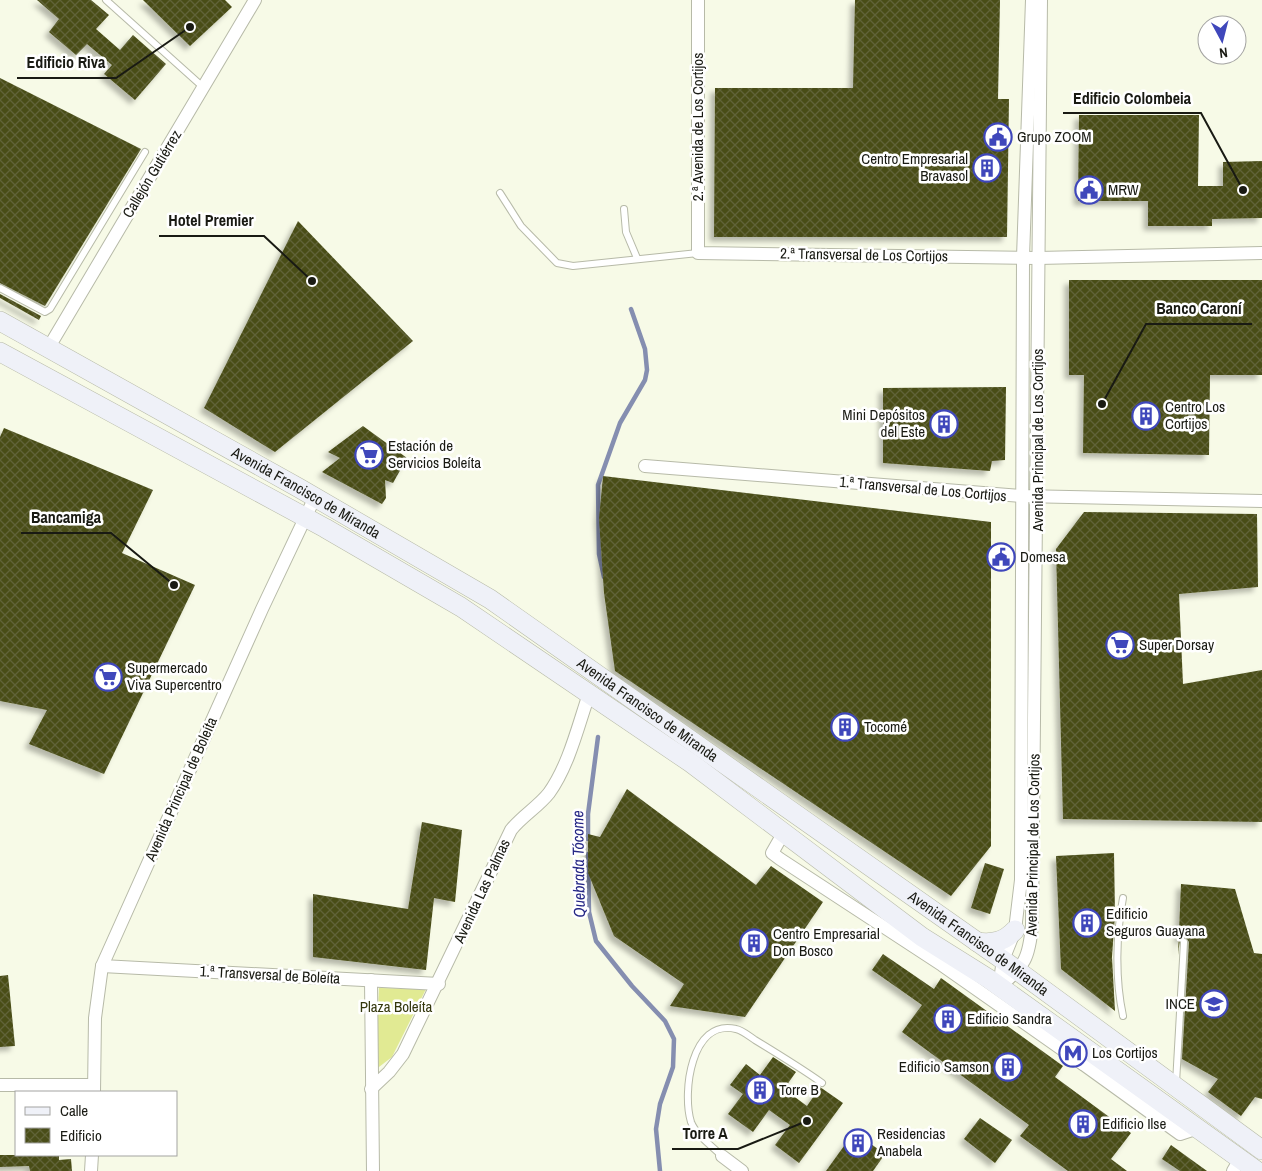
<svg xmlns="http://www.w3.org/2000/svg" width="1262" height="1171" viewBox="0 0 1262 1171" font-family="'Archivo Narrow',sans-serif">
  <style>
    .green { fill: #e1ea93 }
    .lines { fill: none; stroke-linecap: round; stroke-linejoin: round }
    .stream { stroke: #858eb0; stroke-width: 4.5 }
    .building { fill: url(#building-cross-hatch); filter: url(#shadow) }
    .lane-casing { stroke: #b7baa8; stroke-width: 8 }
    .street-casing { stroke: #b7baa8; stroke-width: 14 }
    .secondary-casing { stroke: #b7baa8; stroke-width: 20 }
    .lane { stroke: #fff; stroke-width: 6 }
    .street { stroke: #fff; stroke-width: 12 }
    .secondary { stroke: #eff1f8; stroke-width: 19 }
    .labels { text-anchor: middle; stroke-width: 5; stroke-linejoin: round; paint-order: stroke }
    .street-label { font-size: 15px; fill: #191a13; stroke: #fff }
    .poi-label { font-size: 15px; fill: #191a13; stroke: #fff; text-anchor: start }
    .park-label { font-size: 15px; fill: #34370d; stroke: #fff }
    .water-label { font-size: 16px; font-style: italic; fill: #252785; stroke: #fff }
    .leader { fill: none; stroke: #191a13; stroke-width: 2 }
    .callout-dot { fill: #191a13; stroke: #fff; stroke-width: 2 }
    .callout-label { font-size: 16px; text-anchor: middle; font-weight: bold; fill: #191a13; stroke: #fff; stroke-width: 5; stroke-linejoin: round; paint-order: stroke }
  </style>
  <defs>
    <pattern id="building-cross-hatch" width="8" height="8" patternUnits="userSpaceOnUse" patternTransform="scale(1.25)"><rect width="8" height="8" fill="#494d18"/><path d="M0 0l8 8M0 8l8-8" fill="none" stroke="#606338"/></pattern>
    <filter id="shadow"><feDropShadow dx="-4.5" dy="4.5" stdDeviation="2.5" flood-color="#0004"/></filter>
  </defs>
  <rect width="100%" height="100%" fill="#f7fae7"/>
  <!-- green -->
  <path class="green" d="M379 988 426 989 392 1057 375 1070Z"/>
  <g class="lines">
    <!-- stream -->
    <g class="stream">
      <path d="M604 577 599 554 598 485 620 423 645 380 647 370 645 349 631 309"/>
      <path d="M588 839V814L598 737"/>
      <path d="M588 854 589 912 596 941 632 986 665 1021 674 1039 673 1067 660 1104 656 1129 660 1171"/>
    </g>
  </g>
  <!-- building -->
  <g class="building">
    <path d="M37 0H91L109 15 96 29 120 50 133 35 166 64 135 100 104 74 112 65 87 44 76 55 49 32 59 19Z"/>
    <path d="M143 0H225L232 7 190 46Z"/>
    <path d="M855 0H1000L998 99H1009L1007 237H714L715 88H853Z"/>
    <path d="M0 78 141 149 45 306 0 283Z"/>
    <path d="M1079 115H1199L1198 186H1223V162L1262 161V218L1212 219V226H1148V201H1078Z"/>
    <path d="M298 221 413 341 275 452 204 408Z"/>
    <path d="M1069 280H1262V375H1210L1209 455 1083 453 1084 375H1069Z"/>
    <path d="M0 294 41 316 39 320 0 298Z"/>
    <path d="M1006 387 1005 460 992 461 990 471 883 463V388Z"/>
    <path d="M363 426 407 458 393 483 385 480 386 498 382 504 322 472 340 458 328 452Z"/>
    <path d="M4 428 153 490 122 553 195 585 104 774 29 744 47 710 0 701V437Z"/>
    <path d="M603 476 991 522V846L951 896 615 671 604 593 599 519Z"/>
    <path d="M1084 512 1257 514 1258 587 1179 594 1183 684 1262 670V822L1063 819 1056 549Z"/>
    <path d="M627 789 756 885 771 866 823 902 745 1017 670 1006 684 984 614 936 588 873V834L600 837Z"/>
    <path d="M422 822 462 830 455 902 434 898 426 970 313 957V894L408 909Z"/>
    <path d="M1114 853 1115 915 1112 957 1115 1011 1061 969 1056 856Z"/>
    <path d="M985 863 1004 869 990 914 971 908Z"/>
    <path d="M1181 884 1235 889 1254 953 1262 954V1099L1255 1097 1241 1116 1208 1092 1218 1079 1182 1059 1189 942 1186 938 1180 939 1178 955Z"/>
    <path d="M883 954 934 989 941 978 1063 1066 1055 1077 1131 1133 1111 1159 1127 1171H1068L1020 1136 1029 1125 902 1032 922 1005 872 970Z"/>
    <path d="M8 975 15 1046 0 1047V976Z"/>
    <path d="M773 1057 796 1072 784 1089 807 1106 820 1087 843 1103 799 1163 775 1145 790 1125 769 1110 753 1132 728 1114 743 1094 730 1085 746 1064 760 1075Z"/>
    <path d="M980 1118 1012 1140 995 1163 964 1139Z"/>
    <path d="M854 1132 885 1154 873 1171H826Z"/>
    <path d="M1171 1145 1207 1171H1180L1162 1159Z"/>
    <path d="M0 1155H59V1160L71 1159 72 1171H30L29 1166 0 1167Z"/>
  </g>
  <g class="lines">
    <!-- lane casing -->
    <g class="lane-casing">
      <g id="lane">
        <path d="M106 0 203 87"/>
        <path d="M500 193 521 226 557 263 573 266 698 253"/>
        <path d="M624 209 626 232 637 258"/>
        <path d="M0 288 45 312 50 309 145 152"/>
        <path d="M1123 1016C1115 979 1116 935 1123 898"/>
        <path d="M1176 1083 1184 942"/>
        <path d="M722 1156C712 1146 696 1135 691 1122 682 1093 691 1018 736 1029 742 1030 749 1036 755 1040 778 1054 801 1068 822 1083"/>
      </g>
    </g>
    <!-- street casing -->
    <g class="street-casing">
      <g id="street">
        <path d="M698 0V253L1038 258 1262 253"/>
        <path d="M49 347 255 0"/>
        <path d="M645 466 1021 496 1262 501"/>
        <path d="M784 832 772 853 780 859 942 965 1083 1064 1105 1063"/>
        <path d="M102 966 439 984"/>
        <path d="M371 980 373 1171"/>
        <path d="M999 987C1025 965 1029 959 1032 925L1041 0"/>
        <path d="M999 987 1003 960 1015 930 1021 880 1023 257 1032 0"/>
        <path d="M1083 1064 1180 1134 1195 1129"/>
        <path d="M0 1085H94"/>
        <path d="M371 1089 389 1072 403 1054 511 830C522 816 538 807 549 793 569 765 578 726 589 694"/>
        <path d="M94 1092 95 1018 102 966 262 609 315 497"/>
        <path d="M722 1156 742 1171"/>
        <path d="M91 1171 92 1155"/>
        <path d="M1233 1171 1240 1159"/>
      </g>
    </g>
    <!-- secondary casing -->
    <g class="secondary-casing">
      <g id="secondary">
        <path id="s1" d="M0 321 299 488 490 599 1003 960 1262 1150"/>
        <path d="M0 352 325 528 461 607 691 763 922 937 989 979 1257 1171"/>
        <path d="M977 942C992 944 1004 942 1015 930"/>
      </g>
    </g>
    <!-- lane -->
    <use href="#lane" class="lane"/>
    <!-- street -->
    <use href="#street" class="street"/>
    <!-- secondary -->
    <use href="#secondary" class="secondary"/>
  </g>
  <!-- icons -->
  <defs>
    <g id="civic-ring" transform="scale(1.4375)"><circle r="9.5" fill="#fff" stroke="#3f47bb" stroke-width="1.5"/><path d="M-.6-6.5H3V-4.5H.6V-3L4-1V1h2V6H-6V1h2V-1L-.6-3ZM-1.2 2.5V6h2.4V2.5Z" fill="#3f47bb"/></g>
    <g id="building-ring" transform="scale(1.4375)"><circle r="9.5" fill="#fff" stroke="#3f47bb" stroke-width="1.5"/><path d="M-4-6H4V6H1V3H-1V6H-4ZM-2.5-4.3h1.7v1.8h-1.7ZM.8-4.3h1.7v1.8H.8ZM-2.5-1h1.7V.8h-1.7ZM.8-1h1.7V.8H.8Z" fill="#3f47bb"/></g>
    <g id="supermarket-ring" transform="scale(1.4375)"><circle r="9.5" fill="#fff" stroke="#3f47bb" stroke-width="1.5"/><path d="M-6-5.5h2.5l.6 2H6L4.5 2H-2.5L-4.4-4H-6ZM-1.5 3.2a1.3 1.3 0 1 0 .1 0ZM3 3.2a1.3 1.3 0 1 0 .1 0Z" fill="#3f47bb"/></g>
    <g id="university-ring" transform="scale(1.4375)"><circle r="9.5" fill="#fff" stroke="#3f47bb" stroke-width="1.5"/><path d="M0-5L7-2L0 1L-7-2ZM-4 1L0 2.5L4 1V4Q0 6-4 4Z" fill="#3f47bb"/></g>
    <g id="metro-ring" transform="scale(1.4375)"><circle r="9.5" fill="#fff" stroke="#3f47bb" stroke-width="1.5"/><path d="M-5.5 5V-5H-3L0 0L3-5H5.5V5H3V-.5L0 4L-3-.5V5Z" fill="#3f47bb"/></g>
  </defs>
  <g fill-rule="evenodd">
    <use href="#civic-ring" x="998" y="137"/>
    <use href="#building-ring" x="987" y="168"/>
    <use href="#civic-ring" x="1089" y="190"/>
    <use href="#building-ring" x="1146" y="416"/>
    <use href="#building-ring" x="944" y="424"/>
    <use href="#supermarket-ring" x="369" y="455"/>
    <use href="#civic-ring" x="1001" y="557"/>
    <use href="#supermarket-ring" x="1120" y="645"/>
    <use href="#supermarket-ring" x="108" y="677"/>
    <use href="#building-ring" x="845" y="727"/>
    <use href="#building-ring" x="1087" y="923"/>
    <use href="#building-ring" x="754" y="943"/>
    <use href="#university-ring" x="1214" y="1004"/>
    <use href="#building-ring" x="948" y="1019"/>
    <use href="#metro-ring" x="1073" y="1053"/>
    <use href="#building-ring" x="1008" y="1067"/>
    <use href="#building-ring" x="760" y="1090"/>
    <use href="#building-ring" x="1083" y="1124"/>
    <use href="#building-ring" x="858" y="1143"/>
  </g>
  <g class="labels">
    <!-- street labels -->
    <g class="street-label">
      <text transform="translate(698 127) rotate(-90)" y="5">2.ª Avenida de Los Cortijos</text>
      <text transform="translate(152 174) rotate(-59)" y="5">Callejón Gutiérrez</text>
      <text transform="translate(864 255) rotate(1)" y="5">2.ª Transversal de Los Cortijos</text>
      <text transform="translate(1038 440) rotate(-90)" y="5">Avenida Principal de Los Cortijos</text>
      <text transform="translate(923 489) rotate(5)" y="5">1.ª Transversal de Los Cortijos</text>
      <text dy="5" stroke="none"><textPath href="#s1" startOffset="351">Avenida Francisco de Miranda</textPath></text>
      <text dy="5" stroke="none"><textPath href="#s1" startOffset="756">Avenida Francisco de Miranda</textPath></text>
      <text transform="translate(181 789) rotate(-66)" y="5">Avenida Principal de Boleíta</text>
      <text transform="translate(1033 845) rotate(-89)" y="5">Avenida Principal de Los Cortijos</text>
      <text transform="translate(482 891) rotate(-65)" y="5">Avenida Las Palmas</text>
      <text dy="5" stroke="none"><textPath href="#s1" startOffset="1161">Avenida Francisco de Miranda</textPath></text>
      <text transform="translate(270 975) rotate(3)" y="5">1.ª Transversal de Boleíta</text>
    </g>
    <!-- poi labels -->
    <g class="poi-label">
      <text x="1017" y="142">Grupo ZOOM</text>
      <text x="968" y="164" text-anchor="end">Centro Empresarial<tspan x="968" dy="17">Bravasol</tspan></text>
      <text x="1108" y="195">MRW</text>
      <text x="1165" y="412">Centro Los<tspan x="1165" dy="17">Cortijos</tspan></text>
      <text x="925" y="420" text-anchor="end">Mini Depósitos<tspan x="925" dy="17">del Este</tspan></text>
      <text x="388" y="451">Estación de<tspan x="388" dy="17">Servicios Boleíta</tspan></text>
      <text x="1020" y="562">Domesa</text>
      <text x="1139" y="650">Super Dorsay</text>
      <text x="127" y="673">Supermercado<tspan x="127" dy="17">Viva Supercentro</tspan></text>
      <text x="864" y="732">Tocomé</text>
      <text x="1106" y="919">Edificio<tspan x="1106" dy="17">Seguros Guayana</tspan></text>
      <text x="773" y="939">Centro Empresarial<tspan x="773" dy="17">Don Bosco</tspan></text>
      <text x="1195" y="1009" text-anchor="end">INCE</text>
      <text x="967" y="1024">Edificio Sandra</text>
      <text x="1092" y="1058">Los Cortijos</text>
      <text x="989" y="1072" text-anchor="end">Edificio Samson</text>
      <text x="779" y="1095">Torre B</text>
      <text x="1102" y="1129">Edificio Ilse</text>
      <text x="877" y="1139">Residencias<tspan x="877" dy="17">Anabela</tspan></text>
    </g>
    <!-- park labels -->
    <g class="park-label">
      <text x="396" y="1012">Plaza Boleíta</text>
    </g>
    <!-- water labels -->
    <g class="water-label">
      <text transform="translate(578 864) rotate(-91)" y="6">Quebrada Tócome</text>
    </g>
  </g>
  <!-- callouts -->
  <path class="leader" d="M190 27L116 78H17M1243 190L1201 113H1063M312 281L264 236H159M1102 404L1146 324H1252M174 585L111 533H21M807 1121L738 1149H672"/>
  <g class="callout-dot">
    <circle cx="190" cy="27" r="5"/>
    <circle cx="1243" cy="190" r="5"/>
    <circle cx="312" cy="281" r="5"/>
    <circle cx="1102" cy="404" r="5"/>
    <circle cx="174" cy="585" r="5"/>
    <circle cx="807" cy="1121" r="5"/>
  </g>
  <g class="callout-label">
    <text x="66" y="68">Edificio Riva</text>
    <text x="1132" y="104">Edificio Colombeia</text>
    <text x="211" y="226">Hotel Premier</text>
    <text x="1199" y="314">Banco Caroní</text>
    <text x="66" y="523">Bancamiga</text>
    <text x="705" y="1139">Torre A</text>
  </g>
  <!-- legend -->
  <rect x="15" y="1091" width="162" height="65" fill="#ffffff" stroke="#a3a3a1"/>
  <rect x="25" y="1107" width="25" height="8" fill="#eff1f8" stroke="#a3a3a1"/>
  <text x="60" y="1116" font-size="15" fill="#191a13">Calle</text>
  <rect x="25" y="1128" width="25" height="15" fill="url(#building-cross-hatch)" stroke="#a3a3a1"/>
  <text x="60" y="1141" font-size="15" fill="#191a13">Edificio</text>
  <!-- north arrow -->
  <g transform="translate(1222 40) rotate(173)"><circle r="24" fill="#ffffff" stroke="#a3a3a1"/>
  <path d="M0-4L9 19L0 12L-9 19Z" fill="#3f47bb"/>
  <text y="-8" font-size="14" font-weight="bold" text-anchor="middle" fill="#191a13">N</text>
  </g>
</svg>
